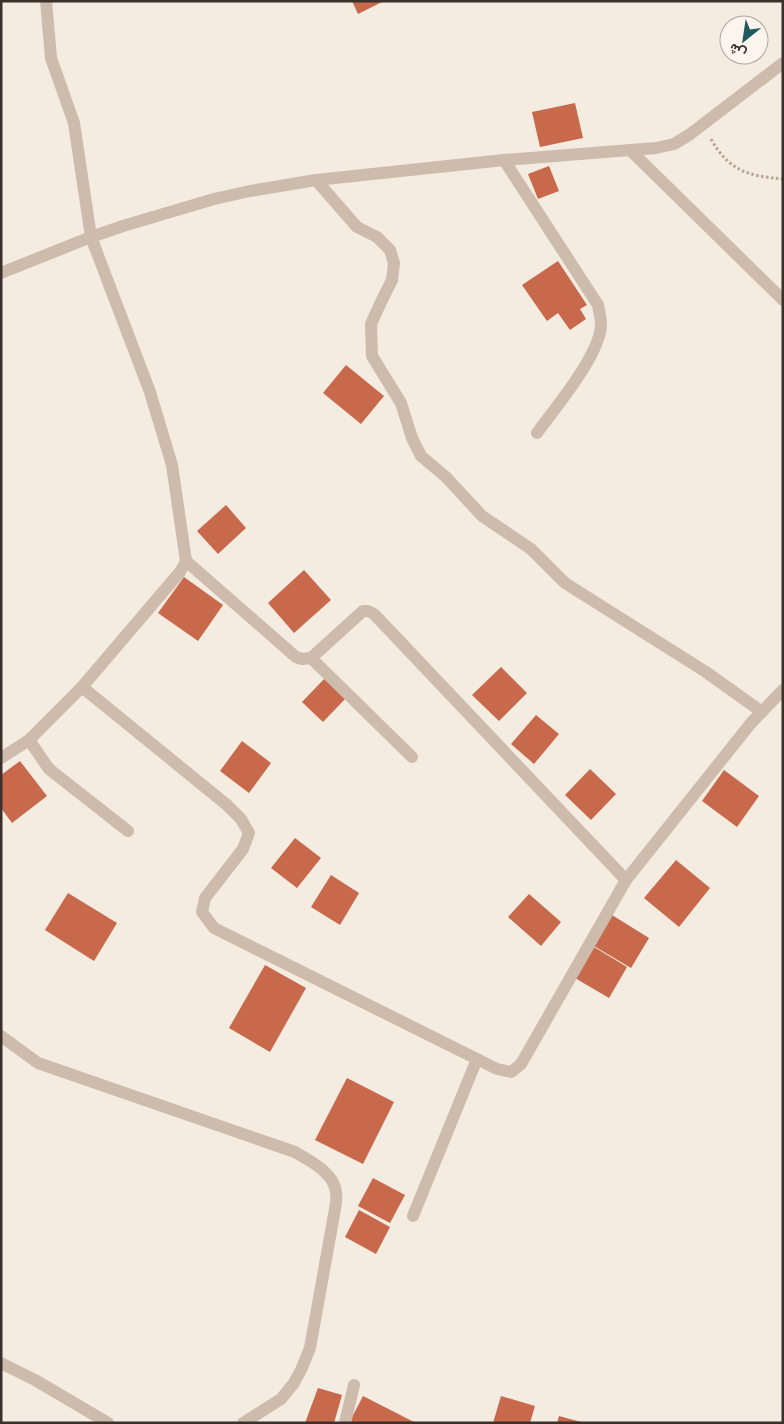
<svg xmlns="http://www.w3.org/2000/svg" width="784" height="1424" viewBox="0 0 784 1424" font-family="Overpass,Vazirmatn,sans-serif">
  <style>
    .building { fill: #c8694b }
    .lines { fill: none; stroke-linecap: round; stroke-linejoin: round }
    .path { stroke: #b9a596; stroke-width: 3; stroke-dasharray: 2.5 2.5; stroke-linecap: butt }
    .lane { stroke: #cdbbac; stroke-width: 12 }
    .street { stroke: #cdbbac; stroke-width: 12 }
  </style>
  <rect width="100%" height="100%" fill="#f4ebe1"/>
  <!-- building -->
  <g class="building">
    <path d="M352 1H384L358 14Z"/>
    <path d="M575 103 583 138 540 147 532 112Z"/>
    <path d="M549 166 559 191 538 199 528 174Z"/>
    <path d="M558 261 587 305 580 309 586 319 570 330 558 313 547 321 522 285Z"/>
    <path d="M346 365 384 396 361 424 323 393Z"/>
    <path d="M226 505 246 528 218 554 197 531Z"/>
    <path d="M304 570 331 600 294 633 268 603Z"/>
    <path d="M184 577 223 605 198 641 158 613Z"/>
    <path d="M501 667 527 693 499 721 472 695Z"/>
    <path d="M326 677 347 697 323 722 302 702Z"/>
    <path d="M536 715 559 734 534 764 511 744Z"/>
    <path d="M242 741 271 763 249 793 220 771Z"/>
    <path d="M20 761 47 796 12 823 1 808V775Z"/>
    <path d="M590 769 616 794 591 820 565 795Z"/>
    <path d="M724 770 759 796 737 827 702 801Z"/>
    <path d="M295 838 321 858 297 888 271 868Z"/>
    <path d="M676 860 710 888 679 927 644 898Z"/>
    <path d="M331 875 359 893 340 925 311 907Z"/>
    <path d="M68 893 117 923 94 961 45 930Z"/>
    <path d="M529 894 561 922 541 946 508 917Z"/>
    <path d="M612 915 649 938 631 968 594 946Z"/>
    <path d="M594 947 627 967 609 998 575 978Z"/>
    <path d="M265 965 306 988 270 1052 229 1028Z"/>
    <path d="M347 1078 394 1102 363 1164 315 1140Z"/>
    <path d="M373 1178 405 1195 390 1223 358 1206Z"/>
    <path d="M359 1210 390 1227 376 1254 345 1237Z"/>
    <path d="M318 1388 342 1395 334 1423H305Z"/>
    <path d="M363 1396 416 1423H349Z"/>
    <path d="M501 1396 535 1406 530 1423H493Z"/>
    <path d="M559 1416 581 1422V1423H557Z"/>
  </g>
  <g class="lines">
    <!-- path -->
    <path class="path" d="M711 139C729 171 748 176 783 179"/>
    <!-- lane -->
    <g class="lane">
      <path d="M630 150 783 300"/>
      <path d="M316 180 357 227 377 237 390 250 394 263 392 280 381 302 371 324 372 356 401 403 412 438 421 456 446 477 482 516 531 549 565 583 706 672 762 712"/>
    </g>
    <!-- street -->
    <g class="street">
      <path d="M504 160 598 305C599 311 601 318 601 324 601 354 555 408 537 433"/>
      <path d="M1 273 91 237 123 226 214 199 250 191 316 180 504 160 656 148 674 144 689 135 783 63"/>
      <path d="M186 561 296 657 302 659 311 658 363 611H368L374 614 626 880 751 723 783 690"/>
      <path d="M311 658 412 757"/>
      <path d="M82 687 227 805 241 819 249 833 243 849 205 898 202 912 214 928 497 1069 511 1072 521 1064 626 880"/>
      <path d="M29 740 49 769 128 831"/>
      <path d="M1 758 29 740 82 687 180 572 186 561 172 465 150 392 91 237 74 123 51 58 46 1"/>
      <path d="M1 1036 38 1063 295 1152C310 1161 335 1173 336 1193 337 1198 336 1204 335 1209L310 1348 301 1370 294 1383 281 1399 243 1423"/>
      <path d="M413 1216 477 1059"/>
      <path d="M1 1363 35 1380 108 1423"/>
      <path d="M345 1423 354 1385"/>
    </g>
  </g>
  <!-- border -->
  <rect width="784" height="1424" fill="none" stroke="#3b302b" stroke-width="5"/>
  <!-- north arrow -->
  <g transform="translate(744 40) rotate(210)"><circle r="24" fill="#fbf5ee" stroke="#aea6a0"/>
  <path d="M0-4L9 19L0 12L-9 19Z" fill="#1f5a5e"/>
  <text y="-8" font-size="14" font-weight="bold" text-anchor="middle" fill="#3b302b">ش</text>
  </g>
</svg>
